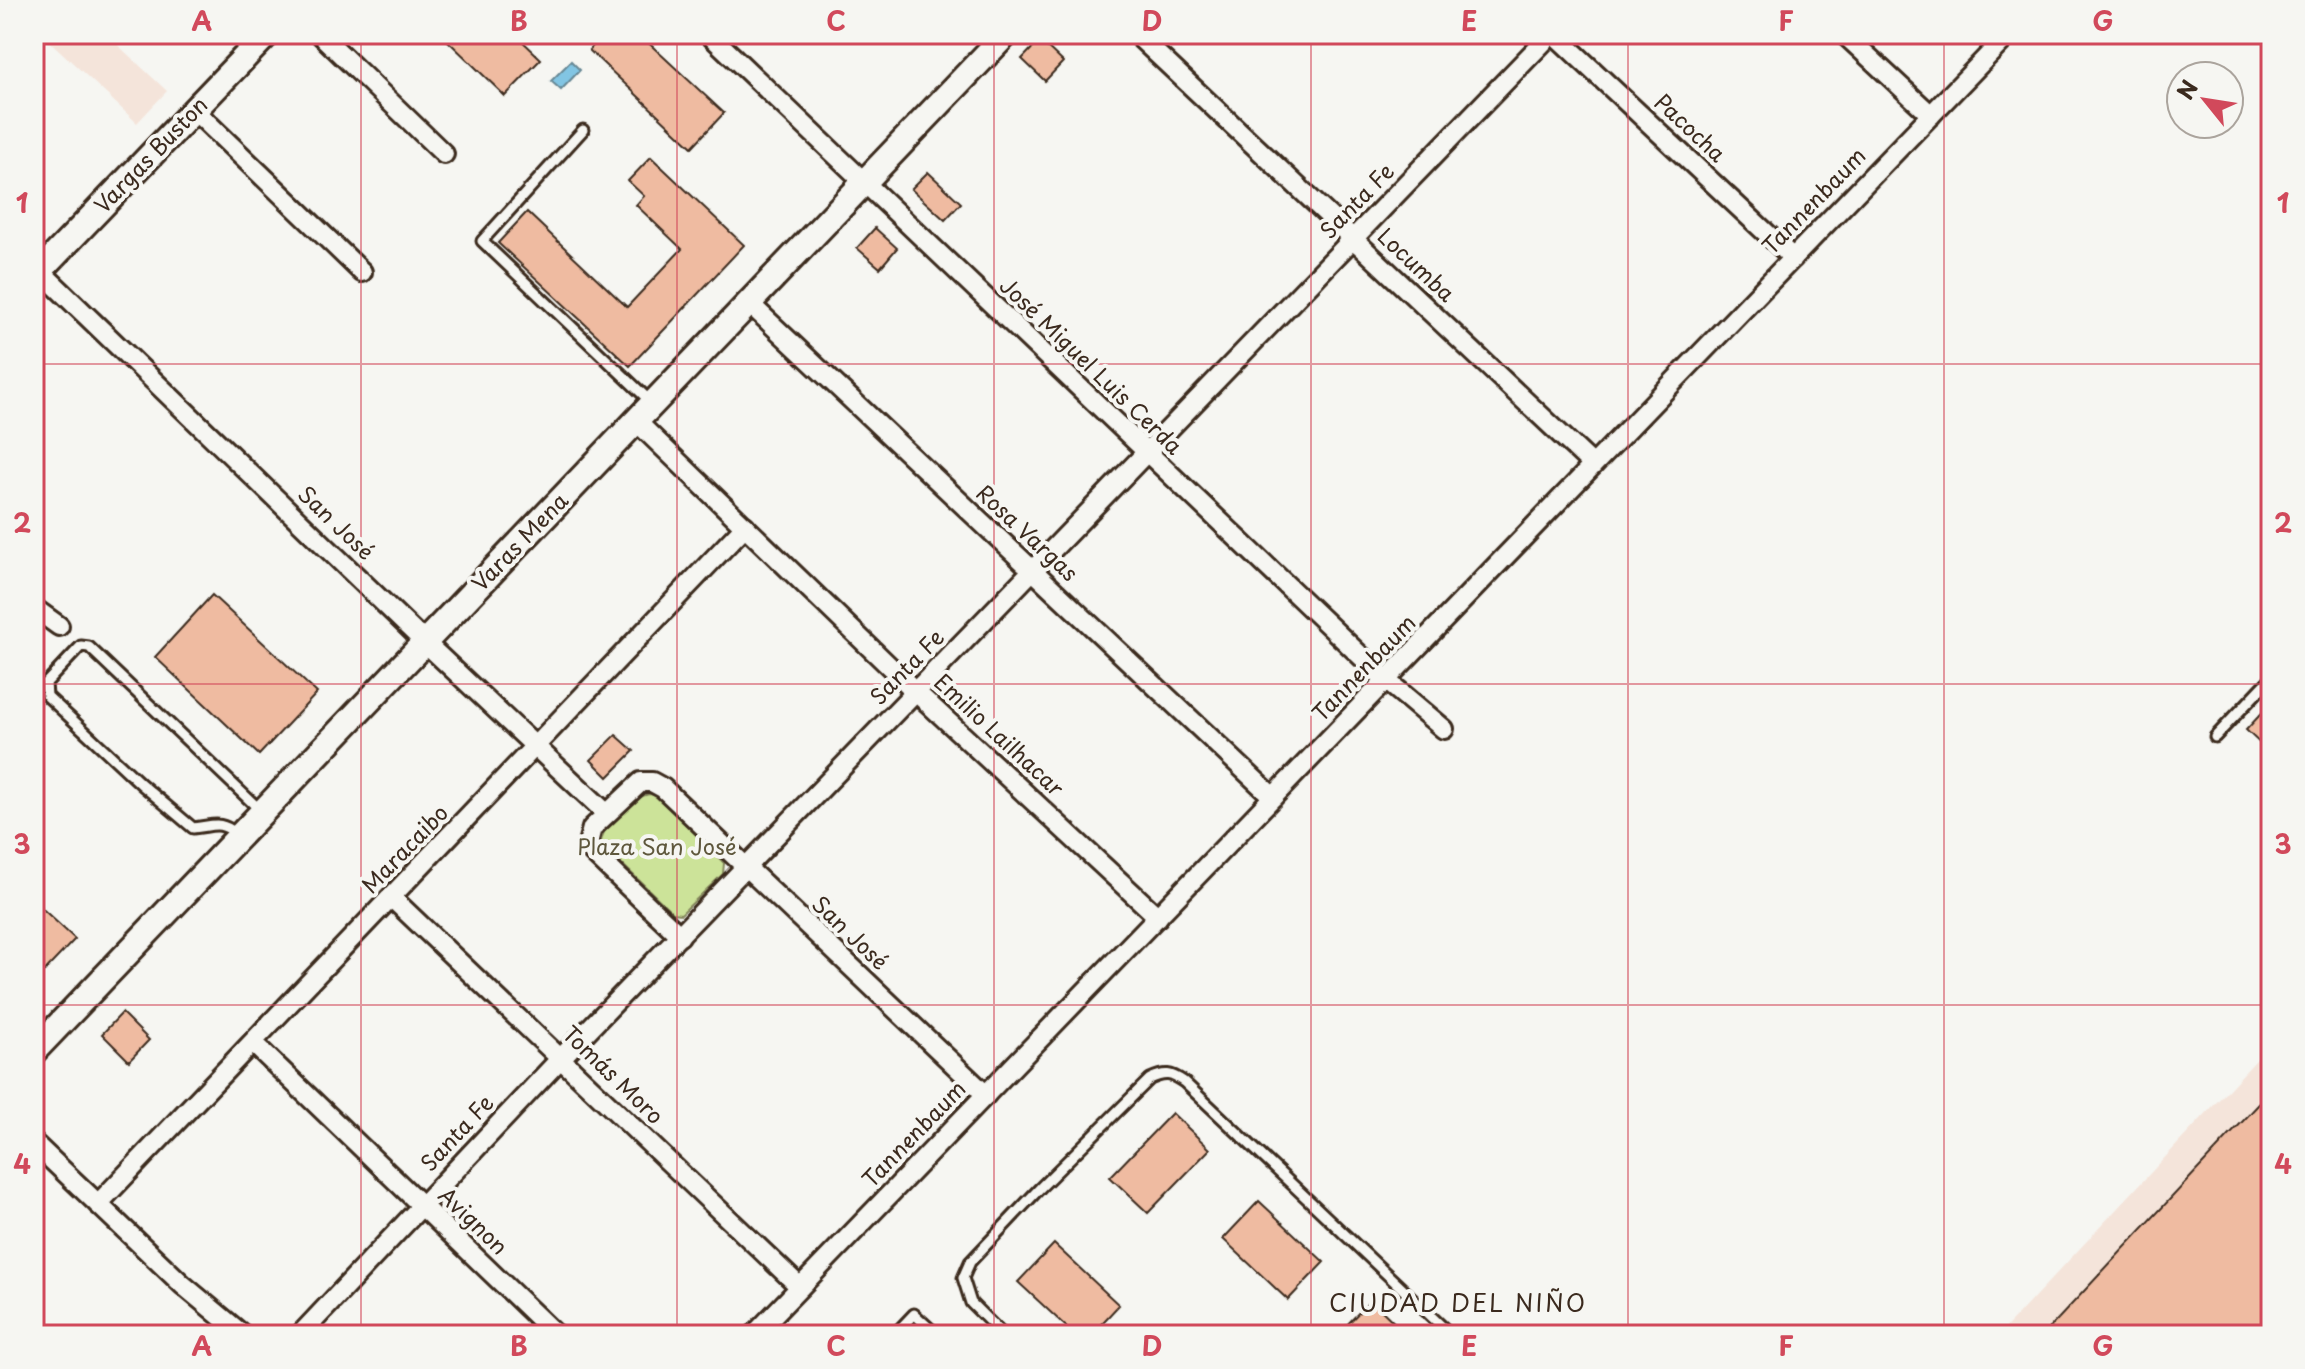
<svg xmlns="http://www.w3.org/2000/svg" width="2305" height="1369" viewBox="0 0 2305 1369" font-family="'Playpen Sans',sans-serif">
  <style>
    .built { fill: #f4e4da }
    .green { fill: #cce399; stroke: #84865c; stroke-width: 2 }
    .water { fill: #82c5e3; stroke: #668794; stroke-width: 2 }
    .building { fill: #efbba1; stroke: #3b2a1e; stroke-width: 2 }
    .lines { fill: none; stroke-linecap: round; stroke-linejoin: round }
    .lane-casing { stroke: #3b2a1e; stroke-width: 15 }
    .street-casing { stroke: #3b2a1e; stroke-width: 24 }
    .secondary-casing { stroke: #3b2a1e; stroke-width: 30 }
    .lane { stroke: #f6f6f2; stroke-width: 9 }
    .street { stroke: #f6f6f2; stroke-width: 18 }
    .secondary { stroke: #f6f6f2; stroke-width: 24 }
    .grid { fill: none; stroke: #d1495b; stroke-width: 2; stroke-opacity: 0.55 }
    .labels { text-anchor: middle; stroke-width: 8; stroke-linejoin: round; paint-order: stroke }
    .street-label { font-size: 22px; fill: #3b2a1e; stroke: #f6f6f2 }
    .park-label { font-size: 22px; fill: #5f583d; stroke: #f6f6f2 }
    .neighbourhood-label { font-size: 24px; letter-spacing: 2px; fill: #3b2a1e; stroke: #f6f6f2 }
    .neatline { fill: none; stroke: #d1495b; stroke-width: 3 }
    .grid-label { font-size: 26px; text-anchor: middle; font-weight: bold; fill: #d1495b }
  </style>
  <rect width="100%" height="100%" fill="#f6f6f2"/>
  <filter id="ink" filterUnits="userSpaceOnUse"><feTurbulence type="fractalNoise" baseFrequency=".0125" numOctaves="2"/><feDisplacementMap in="SourceGraphic" scale="16" xChannelSelector="R" yChannelSelector="G"/><feConvolveMatrix kernelMatrix="1 2 1 2 8 2 1 2 1" color-interpolation-filters="sRGB"/></filter>
  <g filter="url(#ink)">
    <!-- built -->
    <g class="built">
      <path d="M42 34H106L167 91 137 123Z"/>
      <path d="M2271 1044V1335H1999Z"/>
    </g>
    <!-- green -->
    <path class="green" d="M651 794 659 797 724 863 723 874 681 914 673 913 601 844C600 826 633 795 651 794Z"/>
    <!-- water -->
    <path class="water" d="M571 61 580 70 561 90 551 81Z"/>
    <!-- building -->
    <g class="building">
      <path d="M453 34H515L541 59 505 96 447 40Z"/>
      <path d="M604 34H639L724 113 692 147 589 50Z"/>
      <path d="M1040 40 1063 62 1045 81 1022 59Z"/>
      <path d="M651 157 744 245 630 366 498 243 527 212 627 307 682 249 636 205 644 196 628 181Z"/>
      <path d="M928 172 961 203 945 220 911 189Z"/>
      <path d="M875 228 897 248 880 268 857 248Z"/>
      <path d="M212 595 317 693 259 755 155 657Z"/>
      <path d="M2271 703V754L2246 730Z"/>
      <path d="M616 735 634 751 608 777 591 760Z"/>
      <path d="M34 901 75 939 37 979 34 975Z"/>
      <path d="M122 1013 149 1040 129 1061 102 1034Z"/>
      <path d="M2271 1091V1335H2043Z"/>
      <path d="M1172 1113 1210 1149 1148 1213 1110 1177Z"/>
      <path d="M1259 1201 1324 1262 1288 1300 1223 1239Z"/>
      <path d="M1054 1244 1119 1305 1091 1335H1075L1018 1282Z"/>
      <path d="M1371 1300 1407 1335H1337Z"/>
    </g>
    <g class="lines">
      <!-- lane casing -->
      <g class="lane-casing">
        <g id="lane">
          <path d="M583 130 482 241 652 403"/>
          <path d="M2215 737 2271 678"/>
          <path d="M237 834C219 820 214 826 193 828L141 784 47 696 46 683 81 646 89 647 260 810"/>
          <path d="M894 1335 914 1314 937 1335"/>
          <path d="M1003 1335 971 1303 963 1278 970 1262 1040 1188 1150 1079C1165 1072 1171 1073 1184 1082L1451 1335"/>
        </g>
      </g>
      <!-- street casing -->
      <g class="street-casing">
        <g id="street">
          <path d="M320 34 444 154"/>
          <path d="M709 34 1386 680 1444 729"/>
          <path d="M1136 34 1593 465"/>
          <path d="M1554 34 1793 258"/>
          <path d="M1844 34 1931 115"/>
          <path d="M194 110 362 272"/>
          <path d="M34 265 416 634 606 813"/>
          <path d="M749 303 1273 797"/>
          <path d="M636 421 916 692 1158 917"/>
          <path d="M34 608 59 626"/>
          <path d="M392 898 800 1287"/>
          <path d="M680 936 593 853 588 843 592 828 641 782H652L663 788 986 1095"/>
          <path d="M253 1043 556 1335"/>
          <path d="M34 1143 183 1285 243 1335"/>
          <path d="M98 1204 745 526"/>
          <path d="M300 1335 561 1058 1551 34"/>
          <path d="M754 1335 2009 34"/>
        </g>
      </g>
      <!-- secondary casing -->
      <g class="secondary-casing">
        <g id="secondary">
          <path d="M34 277 267 34"/>
          <path d="M34 1051 1006 34"/>
        </g>
      </g>
      <!-- lane -->
      <use href="#lane" class="lane"/>
      <!-- street -->
      <use href="#street" class="street"/>
      <!-- secondary -->
      <use href="#secondary" class="secondary"/>
    </g>
  </g>
  <!-- grid -->
  <path class="grid" d="M361 34V1335M677 34V1335M994 34V1335M1311 34V1335M1628 34V1335M1944 34V1335M34 364H2271M34 684H2271M34 1005H2271"/>
  <g class="labels">
    <!-- street labels -->
    <g class="street-label">
      <text transform="translate(1690 128) rotate(43)" y="8">Pacocha</text>
      <text transform="translate(151 155) rotate(-46)" y="8">Vargas Buston</text>
      <text transform="translate(1357 201) rotate(-46)" y="8">Santa Fe</text>
      <text transform="translate(1814 201) rotate(-46)" y="8">Tannenbaum</text>
      <text transform="translate(1416 265) rotate(43)" y="8">Locumba</text>
      <text transform="translate(1091 366) rotate(44)" y="8">José Miguel Luis Cerda</text>
      <text transform="translate(336 523) rotate(44)" y="8">San José</text>
      <text transform="translate(1027 533) rotate(43)" y="8">Rosa Vargas</text>
      <text transform="translate(520 542) rotate(-46)" y="8">Varas Mena</text>
      <text transform="translate(907 667) rotate(-46)" y="8">Santa Fe</text>
      <text transform="translate(1364 668) rotate(-46)" y="8">Tannenbaum</text>
      <text transform="translate(999 735) rotate(43)" y="8">Emilio Lailhacar</text>
      <text transform="translate(405 849) rotate(-46)" y="8">Maracaibo</text>
      <text transform="translate(850 933) rotate(44)" y="8">San José</text>
      <text transform="translate(613 1075) rotate(44)" y="8">Tomás Moro</text>
      <text transform="translate(457 1133) rotate(-47)" y="8">Santa Fe</text>
      <text transform="translate(914 1134) rotate(-46)" y="8">Tannenbaum</text>
      <text transform="translate(473 1221) rotate(44)" y="8">Avignon</text>
    </g>
    <!-- park labels -->
    <g class="park-label">
      <text x="657" y="855">Plaza San José</text>
    </g>
    <!-- neighbourhood labels -->
    <g class="neighbourhood-label">
      <text x="1458" y="1312">CIUDAD DEL NIÑO</text>
    </g>
  </g>
  <!-- margin -->
  <rect width="2305" height="1369" fill="none" stroke="#f6f6f2" stroke-width="88"/>
  <!-- north arrow -->
  <g transform="translate(2205 100) rotate(300)"><circle r="38" fill="#f6f6f2" stroke="#aba49d" stroke-width="2"/>
  <path d="M0-6L14 30L0 20L-14 30Z" fill="#d1495b"/>
  <text y="-12" font-size="22" font-weight="bold" text-anchor="middle" fill="#3b2a1e">N</text>
  </g>
  <rect x="44" y="44" width="2217" height="1281" class="neatline"/>
  <g class="grid-label">
    <text x="202" y="31">A</text>
    <text x="519" y="31">B</text>
    <text x="836" y="31">C</text>
    <text x="1152" y="31">D</text>
    <text x="1469" y="31">E</text>
    <text x="1786" y="31">F</text>
    <text x="2103" y="31">G</text>
    <text x="22" y="213">1</text>
    <text x="2283" y="213">1</text>
    <text x="22" y="533">2</text>
    <text x="2283" y="533">2</text>
    <text x="22" y="854">3</text>
    <text x="2283" y="854">3</text>
    <text x="22" y="1174">4</text>
    <text x="2283" y="1174">4</text>
    <text x="202" y="1356">A</text>
    <text x="519" y="1356">B</text>
    <text x="836" y="1356">C</text>
    <text x="1152" y="1356">D</text>
    <text x="1469" y="1356">E</text>
    <text x="1786" y="1356">F</text>
    <text x="2103" y="1356">G</text>
  </g>
</svg>
